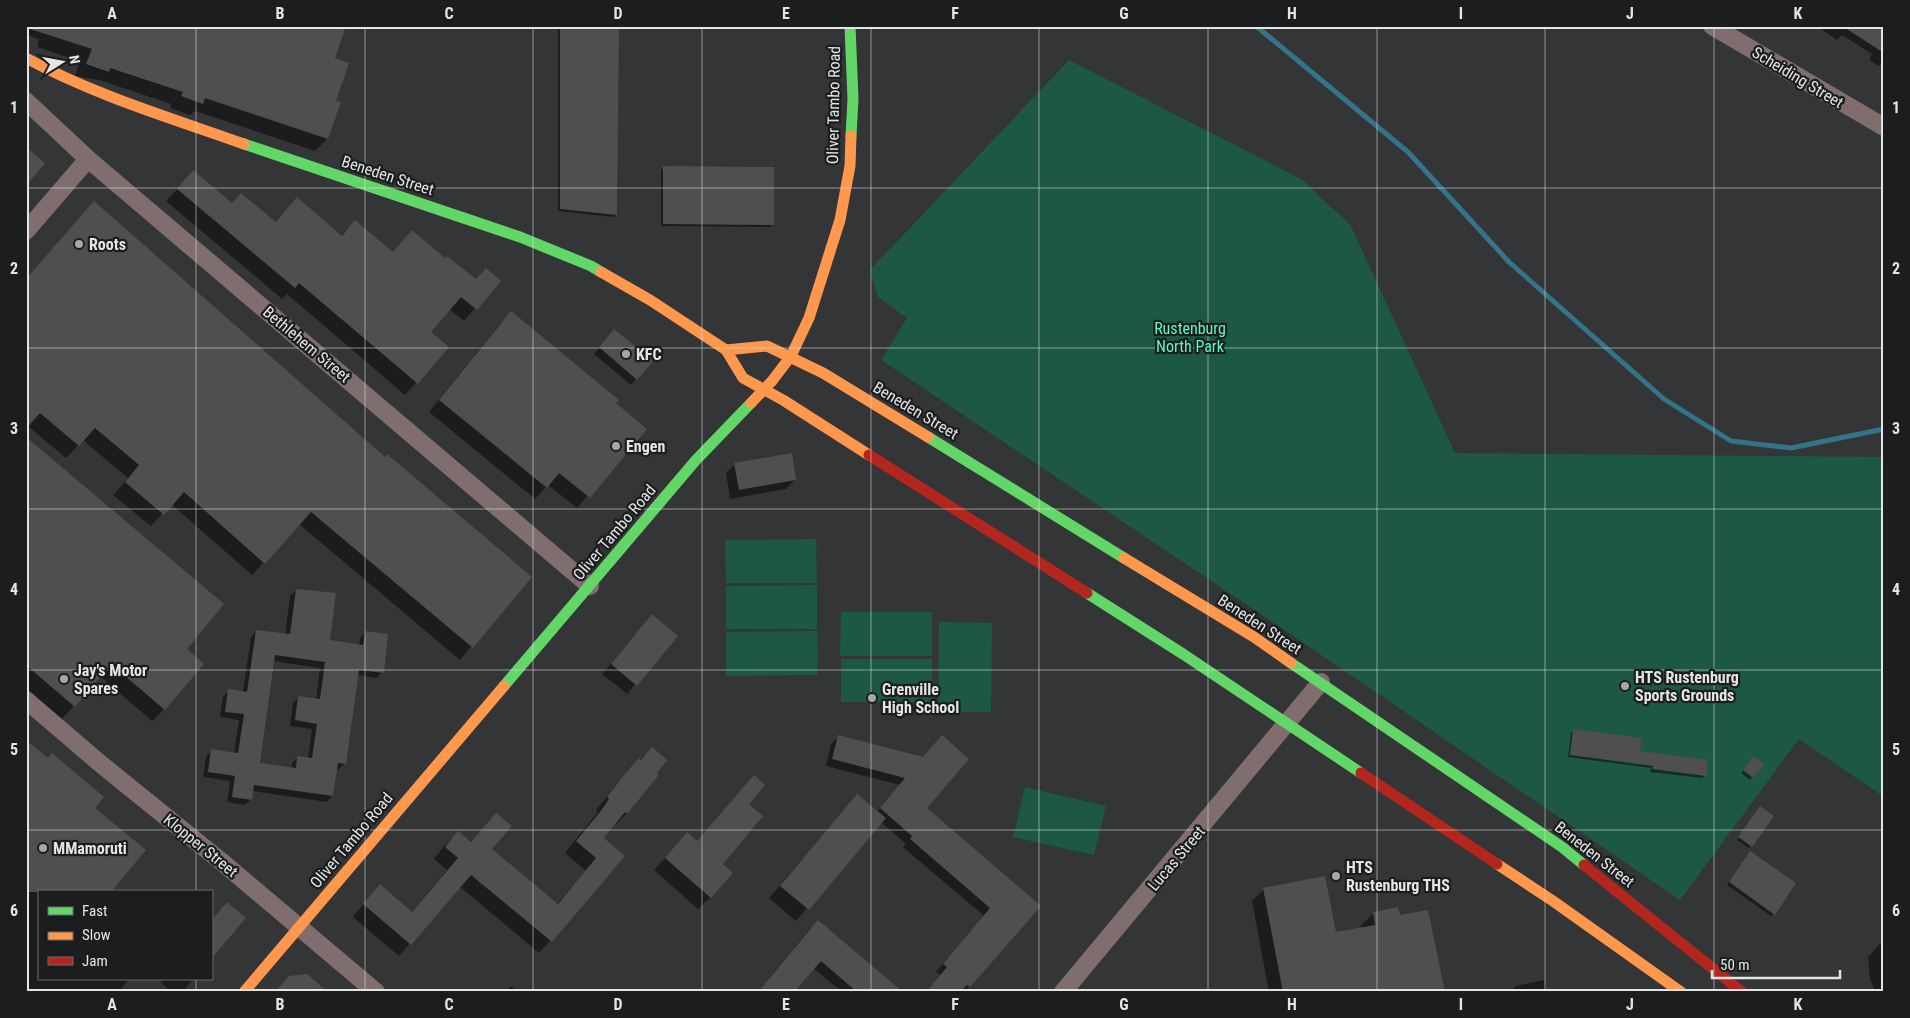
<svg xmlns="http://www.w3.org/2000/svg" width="1910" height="1018" viewBox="0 0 1910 1018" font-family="'Roboto Condensed',sans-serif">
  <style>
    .green { fill: #1c5843 }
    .shadow { fill: #0007; fill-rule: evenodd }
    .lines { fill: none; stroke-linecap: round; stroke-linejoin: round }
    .stream { stroke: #347388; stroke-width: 5 }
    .building { fill: #4f4f50; fill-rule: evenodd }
    .street { stroke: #806d6d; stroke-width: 18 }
    .fast { stroke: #63d668; stroke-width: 11 }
    .slow { stroke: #ff974d; stroke-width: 11 }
    .jam { stroke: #b3261e; stroke-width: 11 }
    .grid { fill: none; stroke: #e3e5e6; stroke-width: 1; stroke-opacity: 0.55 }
    .poi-dot { fill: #a5a7a9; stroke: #1b1d1e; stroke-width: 2 }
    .labels { text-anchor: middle; stroke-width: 4.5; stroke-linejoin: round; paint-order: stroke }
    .street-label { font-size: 16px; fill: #e3e5e6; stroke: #1b1d1e }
    .poi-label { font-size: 16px; font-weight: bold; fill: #e3e5e6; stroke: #1b1d1e; text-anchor: start }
    .park-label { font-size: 16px; fill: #59fcc0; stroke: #1b1d1e }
    .neatline { fill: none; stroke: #e3e5e6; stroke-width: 2 }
    .grid-label { font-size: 16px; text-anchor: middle; font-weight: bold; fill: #e3e5e6 }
  </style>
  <rect width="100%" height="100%" fill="#333537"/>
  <!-- green -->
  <g class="green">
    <path d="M1069 60 1303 180 1351 226 1455 453 1884 457V797L1799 739 1680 900 1289 633 881 360 907 318 878 297 870 270Z"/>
    <path d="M816 539 817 583H726L725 540Z"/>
    <path d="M817 585V629H726V586Z"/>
    <path d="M841 612H932V656H840Z"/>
    <path d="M939 622 992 623 991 712H938Z"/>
    <path d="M817 631 818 675 726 676V632Z"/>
    <rect x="841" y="659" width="91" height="43"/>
    <path d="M1025 787 1106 806 1094 855 1013 837Z"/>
  </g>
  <!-- shadow -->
  <g class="shadow">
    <path d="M26 26H344L333 59 335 101 327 139 315 151 195 111 190 115 170 108 171 104 99 80 75 76 80 61 37 47 39 39 26 35Z"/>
    <path d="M558 26H618L616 215 614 217 558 211Z"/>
    <path d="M1817 26H1884V61L1879 66 1869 60 1872 54 1842 35 1837 40Z"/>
    <path d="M664 168 773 224 771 227 661 226V170Z"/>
    <path d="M193 172 232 204 275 223 297 199 341 236 355 222 392 253 445 259 475 280 499 281 464 321 449 309 429 332 447 348 405 395 287 294 282 299 166 201Z"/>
    <path d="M26 280 385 458 530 577 460 660 299 524 252 575 171 504 151 526 113 495 128 478 83 440 66 458 28 426Z"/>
    <path d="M511 313 645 429 577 508 548 485 535 499 429 412 500 324Z"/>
    <path d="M608 336 636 379 631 385 594 354Z"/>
    <path d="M26 438 185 649 164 709 152 721 100 676 62 719 26 688Z"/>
    <path d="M735 464 795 480 786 489 730 499 726 473Z"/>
    <path d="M296 590 328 641 359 646 360 638 365 633 382 672 377 678 357 675 345 763 339 769H336L332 796 327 802 252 791 251 799 245 805 227 802 230 781 203 777 206 756 212 751 234 754 239 720 220 717 223 696 229 691 243 692 251 637 256 631 285 635 290 596ZM273 661 320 668 316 700 298 698 293 703 290 726 312 729 308 759 298 757 292 763 291 769 259 764Z"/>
    <path d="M652 616 676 636 627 694 602 674Z"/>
    <path d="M1574 730 1638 753 1705 776 1702 778 1650 772 1651 768 1568 757 1571 733Z"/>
    <path d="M839 737 923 758 925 808 1039 907 964 992H926L940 975 936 972 984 916 903 847 906 844 881 822 796 921 769 898 857 796 877 812 900 785 826 766 831 744Z"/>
    <path d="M26 741 93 808 39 892V979H129L119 992H26Z"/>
    <path d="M652 749 627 813 615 825 614 824 602 838 623 856 539 953 459 886 399 956 353 917 368 898 411 913 447 870 434 859 446 844 458 833 470 843 496 814 490 849 557 904 586 871 565 853 598 812 596 810 627 772Z"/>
    <path d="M1752 760 1763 765 1750 780 1741 773Z"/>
    <path d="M747 804 721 864 711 897 698 909 654 870 687 834 696 842Z"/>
    <path d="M1758 810 1751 846 1749 848 1737 840Z"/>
    <path d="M1748 855 1774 914 1771 916 1727 885Z"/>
    <path d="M1264 889 1335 934 1362 928 1361 925 1374 913 1399 917 1443 992H1269L1252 901Z"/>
    <path d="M810 929 901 992H842L813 968 793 992H758Z"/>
    <path d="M1880 944H1884V992H1876L1870 980 1868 957Z"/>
    <path d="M164 979H193L183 992H172L161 983Z"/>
    <path d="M1544 980 1546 992H1510L1516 986Z"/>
    <path d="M511 986 517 992H506Z"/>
  </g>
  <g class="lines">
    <!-- stream -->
    <path class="stream" d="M1256 26 1408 152 1509 262 1664 399 1731 441 1791 448 1884 429"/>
  </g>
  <!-- building -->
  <g class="building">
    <path d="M31 26H346L335 58 349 63 336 101 341 102 328 139 205 98 203 104 181 96 183 92 110 68 109 72 86 64 92 49 30 29Z"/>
    <path d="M560 26H619L617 215 560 209Z"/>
    <path d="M1842 26H1884V53Z"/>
    <path d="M26 147 45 163 26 186Z"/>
    <path d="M663 166 774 167V225L663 224Z"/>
    <path d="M193 170 232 203 241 193 276 222 297 197 342 236 355 220 393 252 412 230 445 258 447 256 476 279 486 268 501 281 477 310 461 297 431 332 449 347 418 384 299 283 295 288 177 189Z"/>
    <path d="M94 201 385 457 387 454 532 577 473 648 311 512 265 564 184 492 164 515 125 482 139 465 95 428 79 446 40 413 26 429V279Z"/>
    <path d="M511 311 619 400 616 403 647 429 590 498 559 473 547 488 439 400Z"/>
    <path d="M614 329 653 361 637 380 599 347Z"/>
    <path d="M26 437 224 604 187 649 204 664 165 710 111 664 75 707 26 665Z"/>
    <path d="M792 453 796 480 739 490 734 463Z"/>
    <path d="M296 589 336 593 330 640 363 645 365 631 388 634 384 673 359 670 346 764 338 763 333 796 254 785 252 800 232 797 235 776 208 772 211 749 238 753 244 714 225 712 228 689 247 692 256 630 290 634ZM275 655 325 662 320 699 298 696 295 720 317 724 312 758 297 756 296 768 260 763Z"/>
    <path d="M652 614 678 636 637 686 611 664Z"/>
    <path d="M1573 729 1642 738 1640 751 1708 760 1706 776 1652 769 1653 766 1570 755Z"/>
    <path d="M838 735 923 757 942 735 969 759 927 808 1041 906 970 987 967 985 960 992H926L947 967 943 964 990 908 910 839 912 836 880 808 905 778 832 759Z"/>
    <path d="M26 740 48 758 52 753 104 797 95 808 146 850 111 892H26Z"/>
    <path d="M652 747 667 760 657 773 659 775 627 814 625 812 604 838 625 856 552 942 471 875 411 945 363 904 380 884 412 912 458 858 445 847 458 831 471 842 496 813 512 826 492 849 558 904 596 858 576 841 600 812 609 799 607 797 625 774 639 758 641 760Z"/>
    <path d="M1754 756 1765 765 1753 778 1743 770Z"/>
    <path d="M754 775 765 785 749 804 763 816 723 864 733 873 711 898 665 858 687 832 697 841Z"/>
    <path d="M857 794 886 818 809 910 780 886Z"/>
    <path d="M1760 806 1774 816 1752 847 1738 837Z"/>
    <path d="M1750 851 1796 883 1775 915 1729 882Z"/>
    <path d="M1325 876 1336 932 1375 925 1373 912 1398 907 1400 915 1428 910 1445 992H1283L1263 888Z"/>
    <path d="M227 902 246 918 211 959V921Z"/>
    <path d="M818 920 903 992H857L821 961 794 992H758Z"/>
    <path d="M307 974 328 992H275L289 976Z"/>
  </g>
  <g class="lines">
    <!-- street -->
    <g class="street">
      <path d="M1712 26 1884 127"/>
      <path d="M26 101 88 159 590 586"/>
      <path d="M26 231 88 159"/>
      <path d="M26 700 102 765 222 862 376 992"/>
      <path d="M1063 992 1321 682"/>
    </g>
    <!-- fast -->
    <g class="fast">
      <path d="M850 26 853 99 851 136"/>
      <path d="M244 144 520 237 591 266 601 272"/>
      <path d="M928 437 1124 558"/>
      <path d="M1087 593 1183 654 1361 773"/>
      <path d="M1291 663 1562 847 1584 865"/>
      <path d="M504 686 696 460 751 403"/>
    </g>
    <!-- slow -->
    <g class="slow">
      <path d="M26 58C94 95 171 118 244 144"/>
      <path d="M601 272 650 300 726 350 743 378 783 400 869 455"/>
      <path d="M726 350 767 346 823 373 928 437"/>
      <path d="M751 403 772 381 791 356 809 318 840 220 850 166 851 136"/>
      <path d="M1124 558 1254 637 1291 663"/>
      <path d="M1497 864 1553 901 1681 992"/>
      <path d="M244 992 504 686"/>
    </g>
    <!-- jam -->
    <g class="jam">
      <path d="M869 455 1087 593"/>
      <path d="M1361 773 1497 864"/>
      <path d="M1584 865 1742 992"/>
    </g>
  </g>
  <!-- grid -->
  <path class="grid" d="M196 26V892M365 26V992M533 26V992M702 26V992M871 26V992M1039 26V992M1208 26V992M1377 26V992M1545 26V992M1714 26V992M26 188H1884M26 348H1884M26 509H1884M26 670H1884M26 830H1884M196 979V992"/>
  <!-- markers -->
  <g class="poi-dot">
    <circle cx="79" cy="244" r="5"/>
    <circle cx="626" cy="354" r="5"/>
    <circle cx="616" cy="446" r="5"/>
    <circle cx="64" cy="679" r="5"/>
    <circle cx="1625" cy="686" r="5"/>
    <circle cx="872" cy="698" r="5"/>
    <circle cx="43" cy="848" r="5"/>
    <circle cx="1336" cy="876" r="5"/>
  </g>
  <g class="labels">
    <!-- street labels -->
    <g class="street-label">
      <text transform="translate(1798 77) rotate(31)" y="6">Scheiding Street</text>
      <text transform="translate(833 105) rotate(-89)" y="6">Oliver Tambo Road</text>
      <text transform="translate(388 175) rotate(18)" y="6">Beneden Street</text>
      <text transform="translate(307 344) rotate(40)" y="6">Bethlehem Street</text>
      <text transform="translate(916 410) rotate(31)" y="6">Beneden Street</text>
      <text transform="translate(614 532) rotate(-50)" y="6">Oliver Tambo Road</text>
      <text transform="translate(1260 624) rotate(33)" y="6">Beneden Street</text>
      <text transform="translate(351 840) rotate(-50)" y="6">Oliver Tambo Road</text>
      <text transform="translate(201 845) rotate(39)" y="6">Klopper Street</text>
      <text transform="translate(1595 854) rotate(38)" y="6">Beneden Street</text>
      <text transform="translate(1176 858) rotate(-50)" y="6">Lucas Street</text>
    </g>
    <!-- poi labels -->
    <g class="poi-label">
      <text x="89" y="250">Roots</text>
      <text x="636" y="360">KFC</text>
      <text x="626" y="452">Engen</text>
      <text x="74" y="676">Jay's Motor<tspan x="74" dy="18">Spares</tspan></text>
      <text x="1635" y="683">HTS Rustenburg<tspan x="1635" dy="18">Sports Grounds</tspan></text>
      <text x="882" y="695">Grenville<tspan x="882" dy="18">High School</tspan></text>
      <text x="53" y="854">MMamoruti</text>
      <text x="1346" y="873">HTS<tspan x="1346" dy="18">Rustenburg THS</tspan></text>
    </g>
    <!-- park labels -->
    <g class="park-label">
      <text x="1190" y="334">Rustenburg<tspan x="1190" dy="18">North Park</tspan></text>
    </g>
  </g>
  <!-- border -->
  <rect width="1910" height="1018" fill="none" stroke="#1b1d1e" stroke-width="55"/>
  <!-- legend -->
  <rect x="38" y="890" width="175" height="90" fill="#1b1d1e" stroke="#6b6d6e"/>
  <rect x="48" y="907" width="25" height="8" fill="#63d668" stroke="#6b6d6e"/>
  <text x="82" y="916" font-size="15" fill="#e3e5e6">Fast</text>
  <rect x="48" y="932" width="25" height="8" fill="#ff974d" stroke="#6b6d6e"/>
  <text x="82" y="940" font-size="15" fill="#e3e5e6">Slow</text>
  <rect x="48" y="957" width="25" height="8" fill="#b3261e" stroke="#6b6d6e"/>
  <text x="82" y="966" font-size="15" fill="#e3e5e6">Jam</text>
  <!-- north arrow -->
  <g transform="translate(62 62) rotate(79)" stroke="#1b1d1e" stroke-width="4" paint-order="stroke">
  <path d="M0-4L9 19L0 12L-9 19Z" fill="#e3e5e6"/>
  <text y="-8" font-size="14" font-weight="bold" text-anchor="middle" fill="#e3e5e6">N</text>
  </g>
  <!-- scale -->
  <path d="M1712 970v8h128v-8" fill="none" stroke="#e3e5e6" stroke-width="2.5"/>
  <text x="1720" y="970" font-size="15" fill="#e3e5e6" stroke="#1b1d1e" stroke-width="4" paint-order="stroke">50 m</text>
  <rect x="28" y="28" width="1854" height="962" class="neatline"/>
  <g class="grid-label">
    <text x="112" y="19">A</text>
    <text x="280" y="19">B</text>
    <text x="449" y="19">C</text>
    <text x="618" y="19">D</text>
    <text x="786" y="19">E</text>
    <text x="955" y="19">F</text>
    <text x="1124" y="19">G</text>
    <text x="1292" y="19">H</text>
    <text x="1461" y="19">I</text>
    <text x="1630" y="19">J</text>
    <text x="1798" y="19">K</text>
    <text x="14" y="113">1</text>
    <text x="1896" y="113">1</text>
    <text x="14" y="274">2</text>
    <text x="1896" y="274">2</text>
    <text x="14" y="434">3</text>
    <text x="1896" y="434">3</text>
    <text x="14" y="595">4</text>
    <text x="1896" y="595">4</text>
    <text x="14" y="755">5</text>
    <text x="1896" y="755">5</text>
    <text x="14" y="916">6</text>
    <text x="1896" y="916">6</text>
    <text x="112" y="1010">A</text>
    <text x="280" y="1010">B</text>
    <text x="449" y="1010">C</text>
    <text x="618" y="1010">D</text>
    <text x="786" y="1010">E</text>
    <text x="955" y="1010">F</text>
    <text x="1124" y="1010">G</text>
    <text x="1292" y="1010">H</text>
    <text x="1461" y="1010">I</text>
    <text x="1630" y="1010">J</text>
    <text x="1798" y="1010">K</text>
  </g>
</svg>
